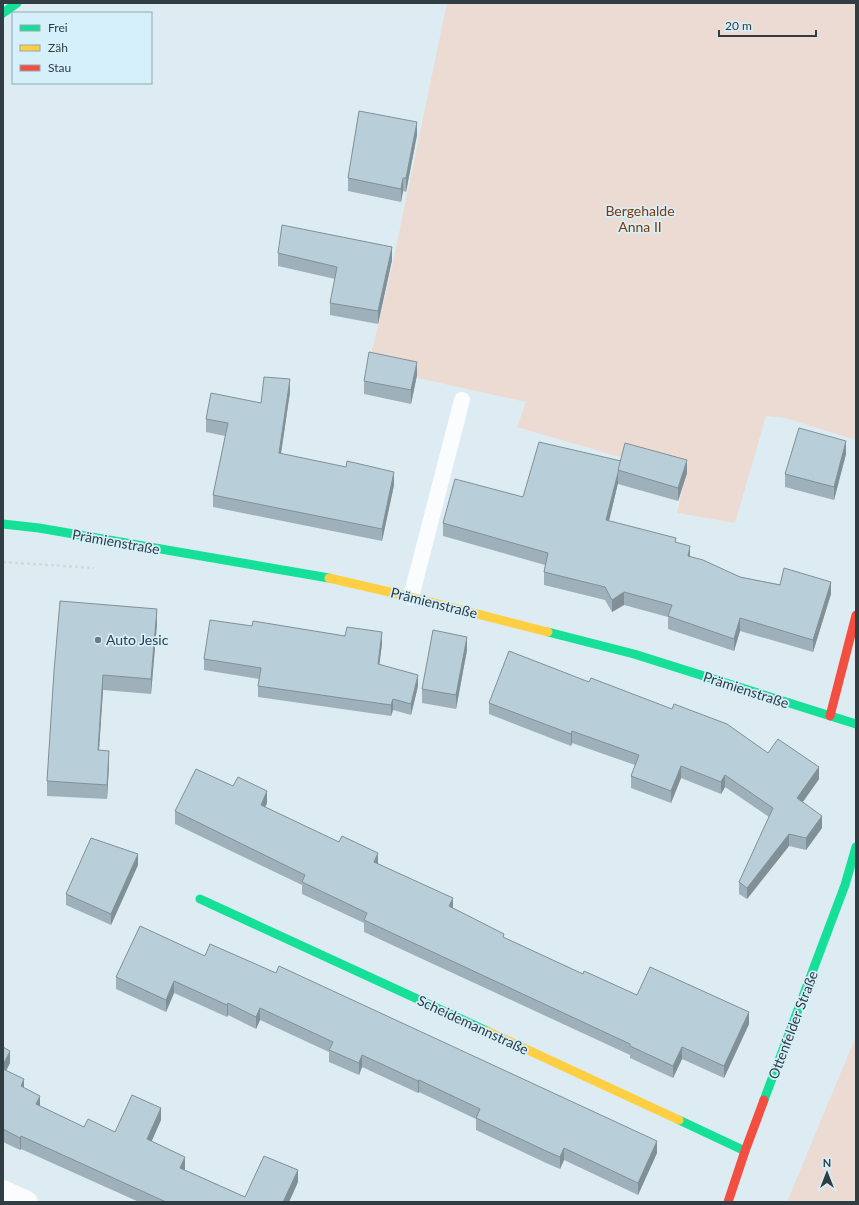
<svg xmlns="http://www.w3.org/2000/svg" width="859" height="1205" viewBox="0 0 859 1205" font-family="Lato,sans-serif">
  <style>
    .green { fill: #ecdbd3 }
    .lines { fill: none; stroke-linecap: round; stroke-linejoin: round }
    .path { stroke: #d4d9db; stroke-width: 2.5; stroke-dasharray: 3 3; stroke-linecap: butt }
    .lane { stroke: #fafcfd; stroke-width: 16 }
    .street { stroke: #fafcfd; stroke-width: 22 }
    .fast { stroke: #16e098; stroke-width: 9 }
    .slow { stroke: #ffcf43; stroke-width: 9 }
    .jam { stroke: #f24e42; stroke-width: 9 }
    .wall { fill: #9eb1ba }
    .shaded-wall { fill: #819097 }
    .building { fill: #b8ced8; stroke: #819097 }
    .poi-dot { fill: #6d7a81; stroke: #d5effb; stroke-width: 1.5 }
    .labels { text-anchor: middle; stroke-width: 3.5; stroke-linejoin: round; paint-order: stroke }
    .park-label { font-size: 14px; fill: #863600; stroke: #d5effb }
    .street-label { font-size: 14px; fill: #303d43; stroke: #d5effb }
    .poi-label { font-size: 14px; fill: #303d43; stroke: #d5effb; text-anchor: start }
  </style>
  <rect width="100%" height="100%" fill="#ddecf3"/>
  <!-- green -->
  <g class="green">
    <path d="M447 3H856V440L785 418 766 416 735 523 677 513 685 476 517 427 526 402 368 367 392 267Z"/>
    <path d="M856 1036V1202H787Z"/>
  </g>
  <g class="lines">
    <!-- path -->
    <path class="path" d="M3 562 94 568"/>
    <!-- lane -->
    <path class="lane" d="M411 597 462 400"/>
    <!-- street -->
    <path class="street" d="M3 1191 27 1202"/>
    <!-- fast -->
    <g class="fast">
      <path d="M3 13 17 3"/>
      <path d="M3 524 39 528 329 578"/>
      <path d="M548 632 634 654 856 724"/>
      <path d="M200 899 487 1031"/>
      <path d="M764 1100 845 885 856 847"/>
      <path d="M679 1120 745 1151"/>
    </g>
    <!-- slow -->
    <g class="slow">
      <path d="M329 578 411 597 548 632"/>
      <path d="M487 1031 679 1120"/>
    </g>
    <!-- jam -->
    <g class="jam">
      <path d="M830 716 856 615"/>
      <path d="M728 1202 745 1151 764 1100"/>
    </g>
  </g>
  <!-- wall -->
  <g class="wall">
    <path d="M417 135 406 192 403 191 401 202 348 191V178Z"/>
    <path d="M278 253 392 260 378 324 330 315V303L335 279 278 266Z"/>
    <path d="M417 375 411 404 364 394V381Z"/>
    <path d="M290 392 281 454 394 485 382 541 213 507V495L225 436 206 432V419L261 403Z"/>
    <path d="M846 454 834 500 785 487V474Z"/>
    <path d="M621 461 687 473 678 501 618 484V483L609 521 676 543 690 557 740 577 831 594 813 652 740 631 734 651 668 629V617L624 605 612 612 605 600 544 585V572L545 565 443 536V523L523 497Z"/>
    <path d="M157 624 151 694 103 690 99 750 109 765 107 799 47 796V781L54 671Z"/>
    <path d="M252 626 382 644 379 664 418 686 411 715 393 710 391 716 258 697V686L259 679 204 670V659Z"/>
    <path d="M467 650 456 709 422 703V689Z"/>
    <path d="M489 703 768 753 819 779 803 802 822 828 806 850 789 846 747 899 739 894V882L769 817 725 787 721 794 681 778 671 803 631 788V776L635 765 572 743 571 746 489 714Z"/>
    <path d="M267 803 265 807 378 864 504 938 583 974 637 995 749 1024 724 1078 682 1059 673 1078 630 1058V1055L364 932V923L302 894V885L175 824V811Z"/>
    <path d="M138 865 111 925 66 905V894Z"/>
    <path d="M205 956 657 1153 638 1195 564 1160 560 1169 546 1163 476 1130V1119L419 1092 418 1093 362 1067 359 1075 329 1062V1052L260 1020 256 1029 228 1015 227 1017 174 993 166 1012 116 989V977Z"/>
    <path d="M3 1047 10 1063 6 1070 24 1088 40 1106 84 1127 115 1132 161 1120 151 1141 185 1169V1170L245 1197 298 1182 289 1202H139L21 1149 20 1150 3 1142Z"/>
  </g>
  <!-- shaded-wall -->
  <g class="shaded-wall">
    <path d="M417 122V135L406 192V178Z"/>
    <path d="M403 178V191L401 202V189Z"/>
    <path d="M392 247V260L378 324V311Z"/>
    <path d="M417 362V375L411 404V390Z"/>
    <path d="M290 379V392L279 466V453Z"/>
    <path d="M846 441V454L834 500V487Z"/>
    <path d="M687 460V473L678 501V488Z"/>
    <path d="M618 470V483L606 533V520Z"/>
    <path d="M394 472V485L382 541V529Z"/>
    <path d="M690 546V559L688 556Z"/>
    <path d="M831 582V594L813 652V640Z"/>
    <path d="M624 592V605L612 612V600Z"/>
    <path d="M157 609V624L151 694V679Z"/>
    <path d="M740 618V631L734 651V639Z"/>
    <path d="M382 632V644L378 676V664Z"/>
    <path d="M467 637V650L456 709V695Z"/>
    <path d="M103 675V690L98 765V750Z"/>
    <path d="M418 675V686L411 715V704Z"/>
    <path d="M393 699V710L391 716V705Z"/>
    <path d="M572 731V743L571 746V734Z"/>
    <path d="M109 751V765L107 799V785Z"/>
    <path d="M681 766V778L671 803V791Z"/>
    <path d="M819 767V779L797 810V798Z"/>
    <path d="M725 775V787L721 794V782Z"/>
    <path d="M267 791V803L261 817V805Z"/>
    <path d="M822 816V828L806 850V838Z"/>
    <path d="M789 834V846L747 899V888Z"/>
    <path d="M378 853V865L374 862Z"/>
    <path d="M138 854V865L111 925V914Z"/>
    <path d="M453 898V910L449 906Z"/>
    <path d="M174 981V993L166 1012V1000Z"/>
    <path d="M228 1003V1015L227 1017V1005Z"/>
    <path d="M260 1008V1020L256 1029V1017Z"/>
    <path d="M749 1012V1024L724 1078V1066Z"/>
    <path d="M682 1047V1059L673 1078V1066Z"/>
    <path d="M10 1051V1063L3 1077V1065Z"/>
    <path d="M362 1055V1067L359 1075V1063Z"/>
    <path d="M24 1079V1091L21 1086Z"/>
    <path d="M419 1080V1092L418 1093V1081Z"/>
    <path d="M40 1096V1108L36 1104Z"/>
    <path d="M161 1108V1120L147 1152V1139Z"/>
    <path d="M21 1136V1149L20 1150V1138Z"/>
    <path d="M657 1141V1153L638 1195V1183Z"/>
    <path d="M564 1148V1160L560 1169V1157Z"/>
    <path d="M185 1157V1169L180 1180V1168Z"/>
    <path d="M298 1170V1182L289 1202H283Z"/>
  </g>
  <!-- building -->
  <g class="building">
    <path d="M359 111 417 122 406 178H403L401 189 348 178Z"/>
    <path d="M282 225 392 247 378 311 330 303 337 267 278 253Z"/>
    <path d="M369 352 417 362 411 390 364 381Z"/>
    <path d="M264 377 290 379 279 453 346 467 347 461 394 472 382 529 213 495 228 423 206 419 211 393 261 403Z"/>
    <path d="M799 428 846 441 834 487 785 474Z"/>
    <path d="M539 442 621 461 606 520 676 538 675 542 690 546 688 556 703 560 740 577 780 585 784 568 831 582 813 640 740 618 734 639 668 616 672 605 624 592 612 600 605 587 544 572 548 553 443 523 455 479 523 497Z"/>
    <path d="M625 443 687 460 678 488 618 470Z"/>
    <path d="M60 601 157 609 151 679 103 675 98 750 109 751 107 785 47 781 54 671Z"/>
    <path d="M210 620 252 626 253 621 345 636 347 627 382 632 378 664 418 675 411 704 393 699 391 705 258 686 261 668 204 659Z"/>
    <path d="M433 630 467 637 456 695 422 689Z"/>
    <path d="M509 651 589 682 591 678 672 709 674 704 727 724 768 753 778 739 819 767 797 798 822 816 806 838 789 834 747 888 739 882 773 808 725 775 721 782 681 766 671 791 631 776 639 755 572 731 571 734 489 703Z"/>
    <path d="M196 769 233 786 238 777 267 791 261 805 339 842 342 836 378 853 374 862 453 898 449 906 504 934 503 937 583 974 584 971 637 995 650 967 749 1012 724 1066 682 1047 673 1066 630 1046V1044L364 920 367 913 302 882 305 875 175 811Z"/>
    <path d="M91 838 138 854 111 914 66 894Z"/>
    <path d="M140 926 205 956 210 944 276 973 279 966 657 1141 638 1183 564 1148 560 1157 546 1151 476 1118 480 1109 419 1080 418 1081 362 1055 359 1063 329 1050 333 1042 260 1008 256 1017 228 1003 227 1005 174 981 166 1000 116 977Z"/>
    <path d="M3 1047 10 1051 3 1065Z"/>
    <path d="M3 1069 24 1079 21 1086 40 1096 36 1104 84 1127 88 1119 115 1132 132 1095 161 1108 147 1139 185 1157 180 1168 245 1197 264 1156 298 1170 283 1202H166L21 1136 20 1138 3 1129Z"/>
  </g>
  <!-- markers -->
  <circle class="poi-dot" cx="98" cy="640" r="4"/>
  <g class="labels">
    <!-- park labels -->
    <g class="park-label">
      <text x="640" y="216">Bergehalde<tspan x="640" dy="16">Anna II</tspan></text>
    </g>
    <!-- street labels -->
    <g class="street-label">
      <text transform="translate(116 542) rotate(10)" y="5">Prämienstraße</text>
      <text transform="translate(434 603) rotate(14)" y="5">Prämienstraße</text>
      <text transform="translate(746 690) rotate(18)" y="5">Prämienstraße</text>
      <text transform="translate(473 1025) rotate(25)" y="5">Scheidemannstraße</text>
      <text transform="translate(793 1025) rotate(-69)" y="5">Ottenfelder Straße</text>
    </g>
    <!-- poi labels -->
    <g class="poi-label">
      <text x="106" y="645">Auto Jesic</text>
    </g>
  </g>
  <!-- border -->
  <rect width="859" height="1205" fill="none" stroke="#303d43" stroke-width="8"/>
  <!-- legend -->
  <rect x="12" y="12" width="140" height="72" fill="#d5effb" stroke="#93a8b1"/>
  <rect x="20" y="25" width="20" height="6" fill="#16e098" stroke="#93a8b1"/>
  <text x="48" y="32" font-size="12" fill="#303d43">Frei</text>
  <rect x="20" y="45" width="20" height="6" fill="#ffcf43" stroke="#93a8b1"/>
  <text x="48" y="52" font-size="12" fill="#303d43">Zäh</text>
  <rect x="20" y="65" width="20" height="6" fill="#f24e42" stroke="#93a8b1"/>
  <text x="48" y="72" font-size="12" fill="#303d43">Stau</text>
  <!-- north arrow -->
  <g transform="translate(827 1173)" stroke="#d5effb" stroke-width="3" paint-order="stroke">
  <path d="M0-3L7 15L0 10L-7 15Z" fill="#303d43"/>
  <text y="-6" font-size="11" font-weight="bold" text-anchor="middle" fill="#303d43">N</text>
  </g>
  <!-- scale -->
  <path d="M719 30v6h97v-6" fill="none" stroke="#303d43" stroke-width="2"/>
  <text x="725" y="30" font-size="12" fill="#303d43" stroke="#d5effb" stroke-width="3" paint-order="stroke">20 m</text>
</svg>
